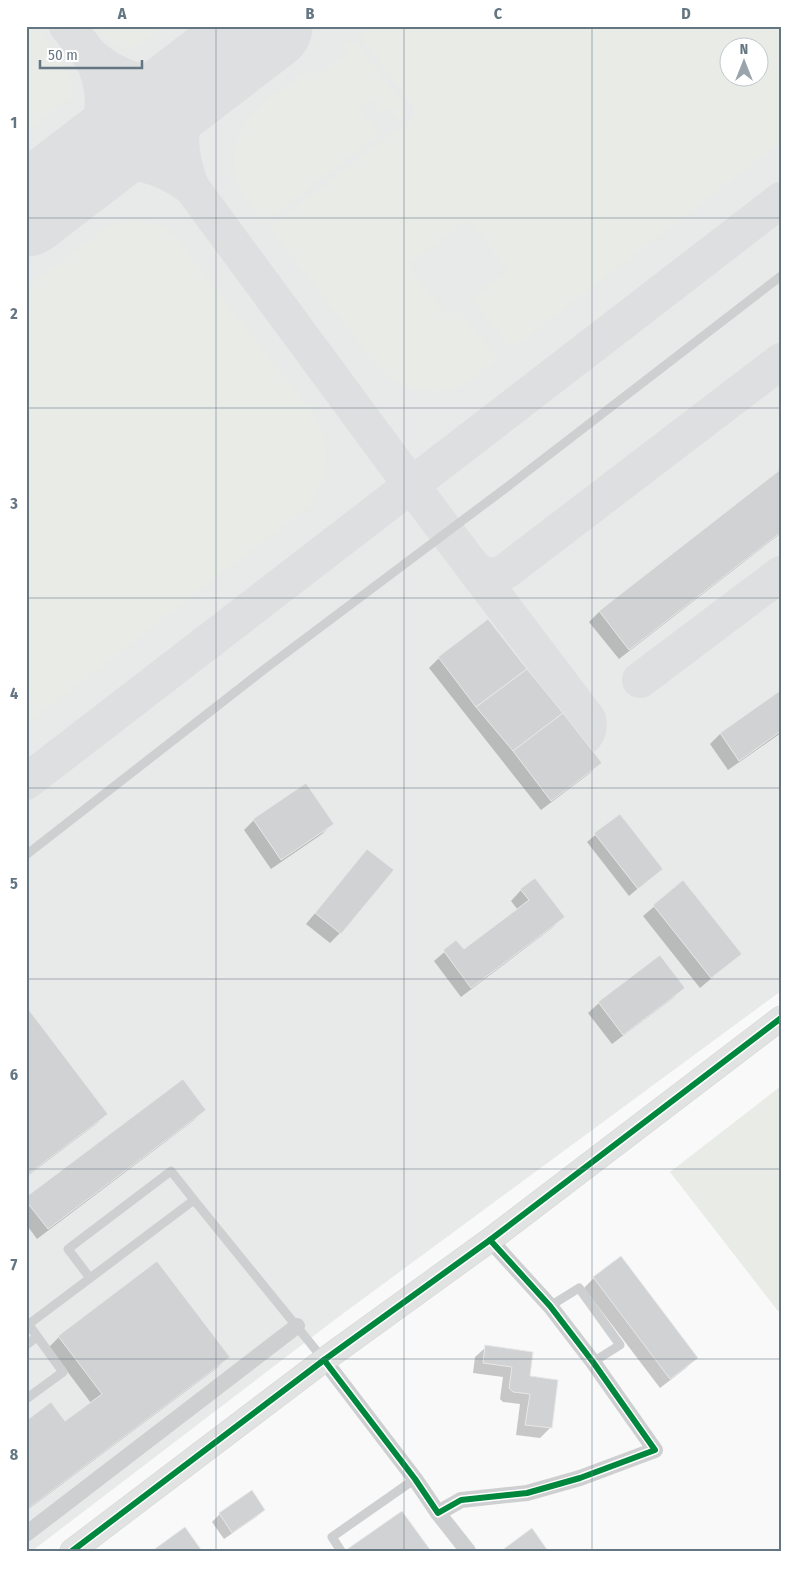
<svg xmlns="http://www.w3.org/2000/svg" width="807" height="1577" viewBox="0 0 807 1577" font-family="'Fira Sans Condensed',sans-serif">
  <style>
    .built { fill: #e8e9e9; fill-rule: evenodd }
    .green { fill: #e8ebe6; fill-rule: evenodd }
    .shadow { fill: #0003 }
    .lines { fill: none; stroke-linecap: round; stroke-linejoin: round }
    .taxiway { stroke: #dedfe0; stroke-width: 36 }
    .runway { stroke: #dedfe0; stroke-width: 91 }
    .building { fill: #d0d2d3; stroke: #e8e8e8 }
    .secondary-casing { stroke: #d5d6d7; stroke-width: 25 }
    .lane { stroke: #cecfd0; stroke-width: 9 }
    .street { stroke: #cecfd0; stroke-width: 16 }
    .secondary { stroke: #e1e2e2; stroke-width: 24 }
    .cycleway-casing { stroke: #fff; stroke-width: 9 }
    .cycleway { stroke: #00873e; stroke-width: 6 }
    .grid { fill: none; stroke: #657683; stroke-width: 1; stroke-opacity: 0.55 }
    .neatline { fill: none; stroke: #657683; stroke-width: 2 }
    .grid-label { font-size: 16px; text-anchor: middle; font-weight: bold; fill: #657683 }
  </style>
  <rect width="100%" height="100%" fill="#f9f9f9"/>
  <!-- built -->
  <path class="built" d="M26 26H781V991L337 1318 32 1551H26ZM730 48H760V78H730Z"/>
  <!-- green -->
  <g class="green">
    <path d="M26 26H35L68 69 71 77 72 96 26 131Z"/>
    <path d="M95 26H162C132 50 123 63 95 26Z"/>
    <path d="M366 26H781V142L511 349 472 299 508 271 468 219 408 265 447 316 458 308 498 359C489 366 479 374 470 381 440 399 403 391 379 368L269 227 415 116V109L364 42 363 31ZM730 48H760V78H730Z"/>
    <path d="M352 43 359 46 404 104V115L398 120 389 107 381 113 370 100 359 108 379 134 265 222C257 211 246 200 240 188 236 180 234 170 234 162 233 116 280 92 312 68L318 75 349 52 343 44Z"/>
    <path d="M130 220C148 220 162 225 176 237L313 414C332 446 331 475 309 506L26 724V288L105 228 113 224Z"/>
    <path d="M781 1086V1309L778 1311 670 1172Z"/>
  </g>
  <!-- shadow -->
  <g class="shadow">
    <path d="M781 470V533L619 659 589 622 599 612Z"/>
    <path d="M439 658 600 763 590 773 541 810 429 668Z"/>
    <path d="M781 692V733L728 770 710 744 720 734Z"/>
    <path d="M619 815 661 869 629 896 587 842Z"/>
    <path d="M254 820 332 824 322 834 271 869 244 830Z"/>
    <path d="M368 850 340 933 330 943 306 924Z"/>
    <path d="M683 882 740 954 700 988 643 916Z"/>
    <path d="M521 890 563 917 553 927 461 997 434 961 456 942 464 951 518 910 511 901Z"/>
    <path d="M660 957 683 988 673 998 612 1044 588 1013 599 1003Z"/>
    <path d="M26 1008 107 1114 96 1124 26 1177Z"/>
    <path d="M205 1109 194 1120 37 1239 26 1224V1199Z"/>
    <path d="M594 1278 696 1358 686 1368 660 1388 584 1288Z"/>
    <path d="M59 1337 228 1357 218 1367 26 1511V1422L65 1423 91 1403 49 1347Z"/>
    <path d="M486 1347 528 1377 557 1381 550 1428 540 1438 516 1435 520 1404 503 1402 500 1399 503 1377 473 1373 475 1357Z"/>
    <path d="M252 1492 264 1510 256 1517 224 1539 212 1522 220 1514Z"/>
  </g>
  <g class="lines">
    <!-- taxiway -->
    <g class="taxiway">
      <path d="M89 54C125 86 158 88 203 75"/>
      <path d="M203 75C176 108 176 151 192 188L411 485 588 719C590 728 589 733 582 739"/>
      <path d="M67 180C105 150 157 160 192 188"/>
      <path d="M63 183C72 174 82 165 89 154 107 125 108 83 89 54 82 44 74 35 67 26"/>
      <path d="M477 573 496 576 506 571 781 361"/>
      <path d="M640 680 781 574"/>
      <path d="M26 782 781 200"/>
    </g>
    <!-- runway -->
    <path class="runway" d="M26 211 267 26"/>
  </g>
  <!-- building -->
  <g class="building">
    <path d="M781 469V532L629 650 599 611Z"/>
    <path d="M488 619 527 669 476 707 438 657Z"/>
    <path d="M527 669 563 713 513 751 476 707Z"/>
    <path d="M781 690V731L739 761 720 733Z"/>
    <path d="M563 713 602 763 551 801 513 751Z"/>
    <path d="M306 783 334 824 281 860 253 819Z"/>
    <path d="M620 814 663 869 638 889 594 833Z"/>
    <path d="M367 849 394 870 341 934 315 913Z"/>
    <path d="M535 878 565 917 471 988 443 950 456 940 464 949 529 900 520 889Z"/>
    <path d="M683 880 742 954 711 978 653 905Z"/>
    <path d="M660 955 685 988 623 1035 598 1002Z"/>
    <path d="M26 1006 108 1114 26 1176Z"/>
    <path d="M183 1079 206 1110 48 1229 26 1201V1197Z"/>
    <path d="M621 1256 698 1358 670 1379 593 1277Z"/>
    <path d="M157 1261 230 1357 26 1510V1421L51 1402 65 1421 102 1394 58 1336Z"/>
    <path d="M485 1345 533 1352 530 1376 558 1380 552 1428 525 1425 530 1394 513 1392 509 1388 512 1367 483 1363Z"/>
    <path d="M252 1490 265 1510 232 1533 219 1513Z"/>
    <path d="M402 1511 431 1551H347L346 1550Z"/>
    <path d="M185 1527 202 1551H152Z"/>
    <path d="M532 1528 548 1551H501Z"/>
  </g>
  <g class="lines">
    <!-- secondary casing -->
    <g class="secondary-casing">
      <path id="secondary" d="M72 1551 324 1360 490 1240 781 1018"/>
    </g>
    <!-- lane -->
    <g class="lane">
      <path d="M26 855 266 668 511 484 781 276"/>
      <path d="M90 1278 68 1249 171 1171 194 1200"/>
      <path d="M550 1306 579 1288 620 1345 593 1362"/>
      <path d="M26 1321 63 1372 26 1399"/>
      <path d="M29 1324 194 1200 324 1360"/>
      <path d="M26 1345 37 1337"/>
      <path d="M341 1551 332 1537 415 1479"/>
    </g>
    <!-- street -->
    <g class="street">
      <path d="M324 1360 415 1479 438 1513 461 1500 527 1493 580 1478 655 1450 593 1362 550 1306 490 1240"/>
      <path d="M438 1513 468 1551"/>
      <path d="M26 1534 297 1326"/>
    </g>
    <!-- secondary -->
    <use href="#secondary" class="secondary"/>
    <!-- cycleway casing -->
    <g class="cycleway-casing">
      <g id="cycleway">
        <path d="M324 1360 415 1479 438 1513 461 1500 527 1493 580 1478 655 1450 593 1362 550 1306 490 1240"/>
        <path d="M72 1551 324 1360 490 1240 781 1018"/>
      </g>
    </g>
    <!-- cycleway -->
    <use href="#cycleway" class="cycleway"/>
  </g>
  <!-- grid -->
  <path class="grid" d="M216 26V1551M404 26V1551M592 26V1551M26 218H781M26 408H781M26 598H781M26 788H781M26 979H781M26 1169H781M26 1359H781"/>
  <!-- border -->
  <rect width="807" height="1577" fill="none" stroke="#ffffff" stroke-width="55"/>
  <!-- north arrow -->
  <g transform="translate(744 62)"><circle r="24" fill="#ffffff" stroke="#c1c8cd"/>
  <path d="M0-4L9 19L0 12L-9 19Z" fill="#99a4ac"/>
  <text y="-8" font-size="14" font-weight="bold" text-anchor="middle" fill="#657683">N</text>
  </g>
  <!-- scale -->
  <path d="M40 60v8h102v-8" fill="none" stroke="#657683" stroke-width="2.5"/>
  <text x="48" y="60" font-size="15" fill="#657683" stroke="#ffffff" stroke-width="4" paint-order="stroke">50 m</text>
  <rect x="28" y="28" width="752" height="1522" class="neatline"/>
  <g class="grid-label">
    <text x="122" y="19">A</text>
    <text x="310" y="19">B</text>
    <text x="498" y="19">C</text>
    <text x="686" y="19">D</text>
    <text x="14" y="128">1</text>
    <text x="14" y="319">2</text>
    <text x="14" y="509">3</text>
    <text x="14" y="699">4</text>
    <text x="14" y="889">5</text>
    <text x="14" y="1080">6</text>
    <text x="14" y="1270">7</text>
    <text x="14" y="1460">8</text>
  </g>
</svg>
